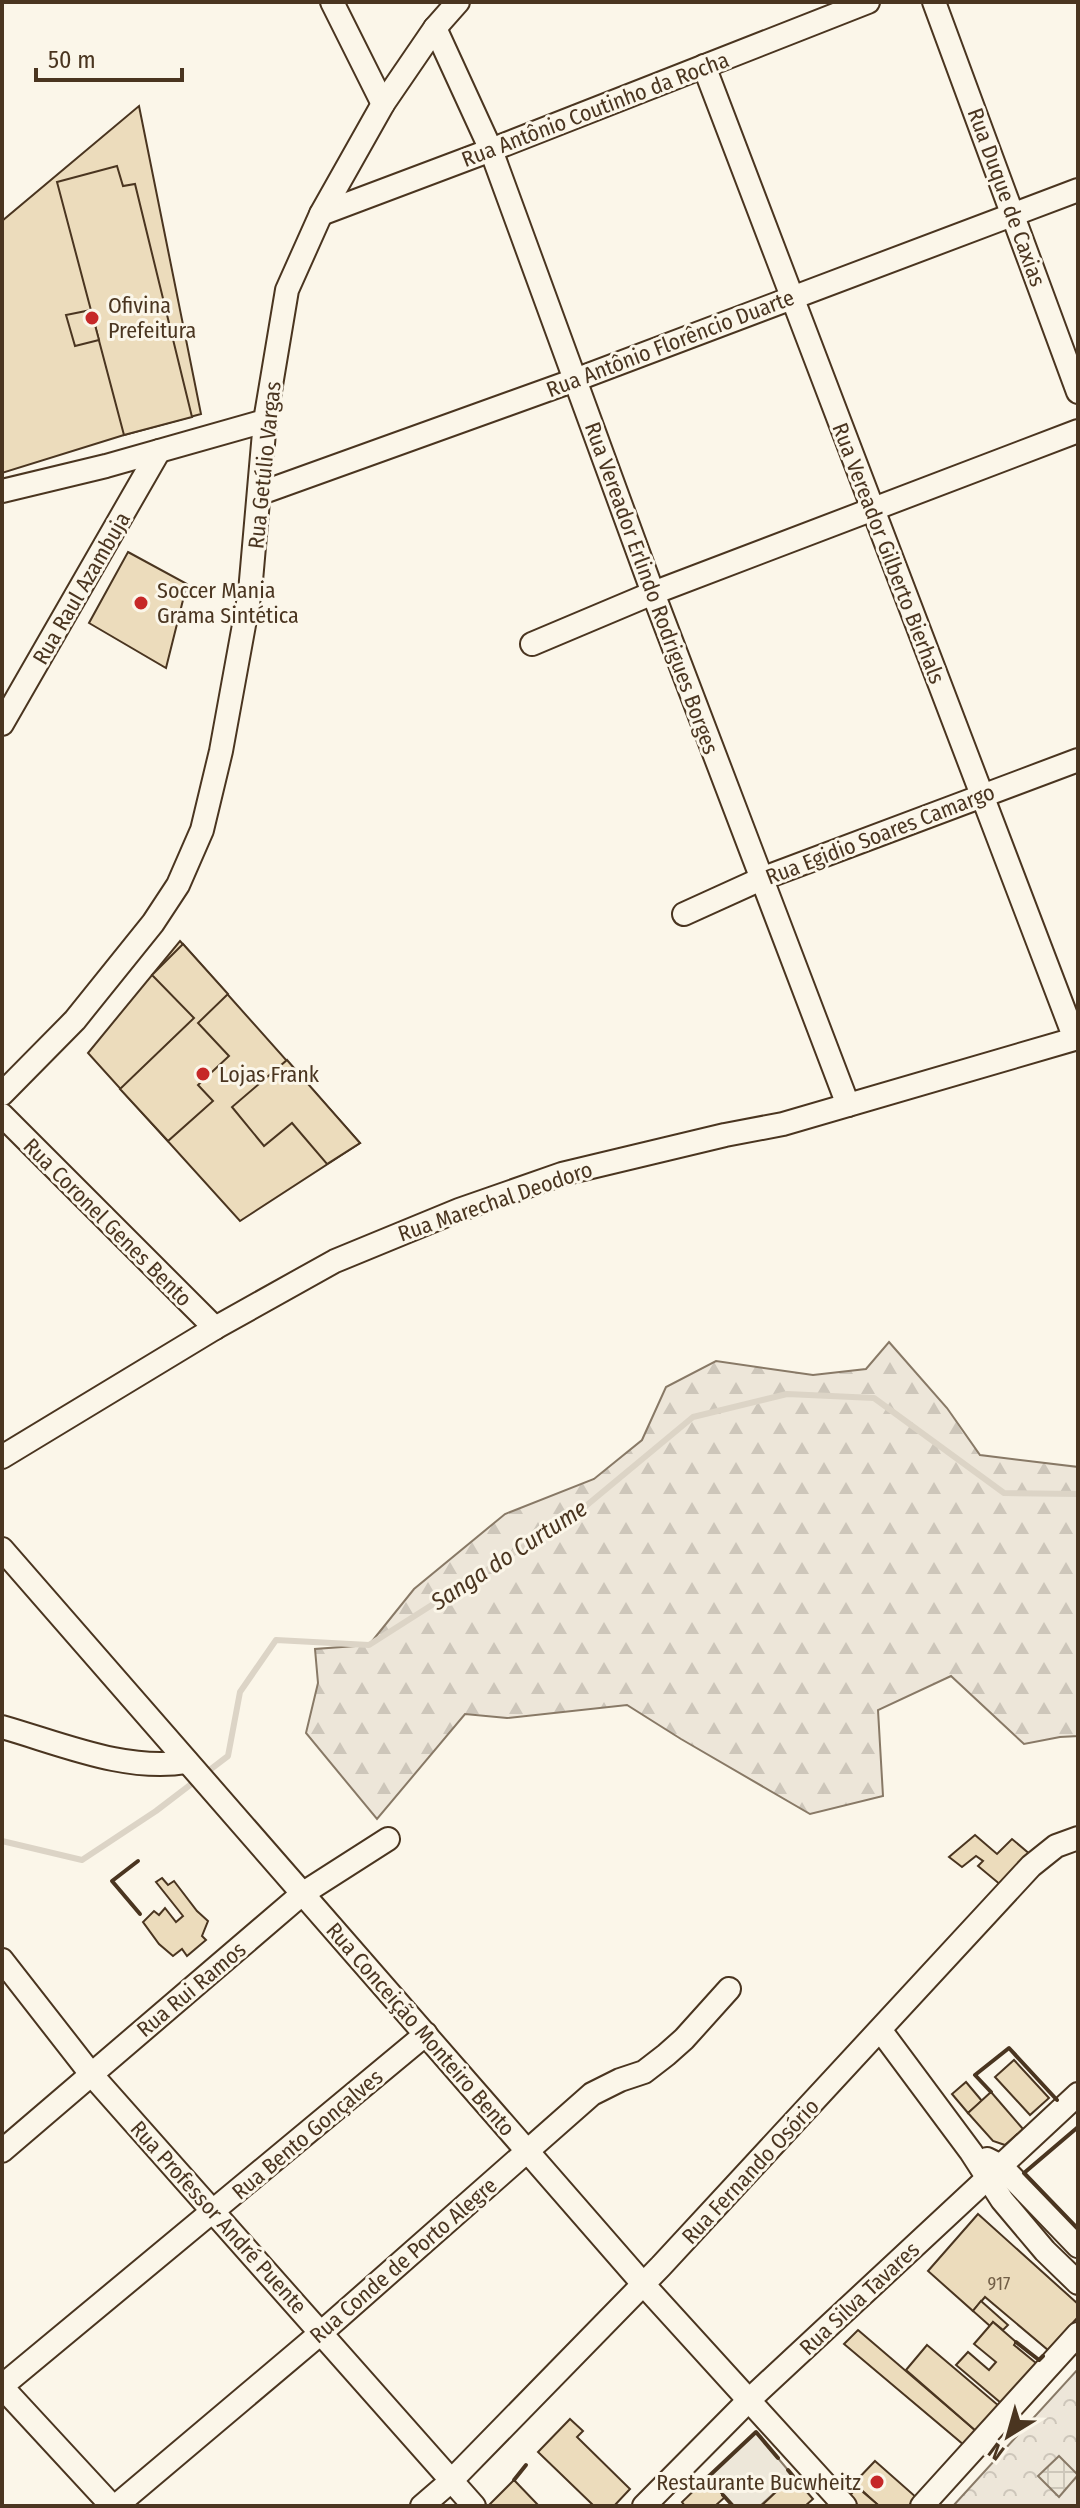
<svg xmlns="http://www.w3.org/2000/svg" width="1080" height="2508" viewBox="0 0 1080 2508" font-family="'Fira Sans Condensed',sans-serif">
  <style>
    .forest { fill: url(#forest-firs); stroke: #887966; stroke-width: 2 }
    .park { fill: url(#park-crowns); stroke: #887966; stroke-width: 2 }
    .parking { fill: #ede7d9; stroke: #887966; stroke-width: 2 }
    .plaza { fill: url(#plaza-grid); stroke: #887966; stroke-width: 2 }
    .lines { fill: none; stroke-linecap: round; stroke-linejoin: round }
    .stream { stroke: #dcd4c6; stroke-width: 6 }
    .building { fill: #ecdcbc; stroke: #4a3520; stroke-width: 2 }
    .minor-casing { stroke: #4a3520; stroke-width: 26 }
    .minor { stroke: #fbf6e9; stroke-width: 22 }
    .wall { stroke: #4a3520; stroke-width: 4 }
    .poi-dot { fill: #c62828; stroke: #fbf6e9; stroke-width: 3 }
    .labels { text-anchor: middle; stroke-width: 6; stroke-linejoin: round; paint-order: stroke }
    .number-label { font-size: 18px; fill: #725f47 }
    .street-label { font-size: 22px; fill: #4a3520; stroke: #fbf6e9 }
    .poi-label { font-size: 22px; fill: #4a3520; stroke: #fbf6e9; text-anchor: start }
    .water-label { font-size: 24px; font-style: italic; fill: #4a3520; stroke: #fbf6e9 }
  </style>
  <defs>
    <pattern id="forest-firs" width="22" height="20" patternUnits="userSpaceOnUse" patternTransform="scale(2)"><rect width="22" height="20" fill="#ede6d9"/><path d="M5 1l3.5 6h-7zM16 11l3.5 6h-7z" fill="#cdc6ba"/></pattern>
    <pattern id="park-crowns" width="20" height="18" patternUnits="userSpaceOnUse" patternTransform="scale(2)"><rect width="20" height="18" fill="#ede6d9"/><path d="M2 6a3 3 0 1 1 6 0M12 15a3 3 0 1 1 6 0" fill="none" stroke="#cdc6ba"/></pattern>
    <pattern id="plaza-grid" width="8" height="8" patternUnits="userSpaceOnUse" patternTransform="scale(2)"><rect width="8" height="8" fill="#ede7d9"/><path d="M0 4h8M4 0v8" fill="none" stroke="#cdc7ba"/></pattern>
  </defs>
  <rect width="100%" height="100%" fill="#fbf6e9"/>
  <!-- forest -->
  <path class="forest" d="M889 1342 947 1408 980 1455 1078 1467V1736L1060 1737 1024 1744 951 1676 878 1710 883 1796 810 1814 681 1739 627 1705 507 1718 465 1714 377 1819 306 1733 318 1683 315 1649 369 1645 414 1589 505 1514 594 1479 642 1440 666 1387 716 1361 813 1375 866 1369Z"/>
  <!-- park -->
  <path class="park" d="M1078 2369V2506H953Z"/>
  <!-- parking -->
  <path class="parking" d="M756 2432 793 2476 760 2506H733L707 2478Z"/>
  <!-- plaza -->
  <path class="plaza" d="M1059 2456 1078 2475 1059 2497 1038 2476Z"/>
  <g class="lines">
    <!-- stream -->
    <path class="stream" d="M2 1841 82 1860 156 1811 228 1756 240 1692 276 1640 369 1645 581 1510 693 1417 787 1394 874 1398 1004 1493 1078 1494"/>
  </g>
  <!-- building -->
  <g class="building">
    <path d="M139 106 201 414 124 435 2 473V221Z"/>
    <path d="M117 166 123 186 135 184 192 417 124 435 57 182Z"/>
    <path d="M91 310 99 340 75 346 66 315Z"/>
    <path d="M128 552 187 584 166 668 89 623Z"/>
    <path d="M180 941 360 1143 240 1221 88 1053Z"/>
    <path d="M183 944 228 994 198 1023 229 1056 198 1085 213 1101 168 1141 120 1089 194 1018 152 975Z"/>
    <path d="M287 1060 360 1143 327 1164 292 1123 264 1146 232 1107Z"/>
    <path d="M975 1835 997 1854 1012 1839 1031 1855 1002 1886 978 1866 983 1861 976 1856 962 1867 949 1857Z"/>
    <path d="M162 1878 168 1885 174 1881 197 1911 208 1921 202 1936 206 1940 187 1956 182 1949 173 1956 159 1944 143 1922 154 1911 159 1915 165 1908 176 1922 183 1916 156 1882Z"/>
    <path d="M1014 2060 1049 2098 1030 2115 995 2077Z"/>
    <path d="M966 2082 982 2101 968 2113 952 2094Z"/>
    <path d="M991 2092 1023 2129 1005 2145 993 2141 968 2113Z"/>
    <path d="M978 2214 1078 2304V2317L1048 2350 985 2297 973 2311 928 2271Z"/>
    <path d="M981 2301 1008 2325 1003 2330 993 2322 990 2326 973 2311Z"/>
    <path d="M993 2322 1016 2342 1014 2345 1036 2363 1001 2403 956 2365 968 2352 989 2370 996 2362 974 2344Z"/>
    <path d="M858 2330 976 2431 964 2445 844 2344Z"/>
    <path d="M927 2345 999 2406 976 2431 906 2370Z"/>
    <path d="M570 2419 583 2431 577 2437 630 2489 614 2506H594L538 2452Z"/>
    <path d="M875 2461 917 2498 910 2506H879L854 2483Z"/>
    <path d="M793 2476 813 2499 805 2506H761Z"/>
    <path d="M707 2478 725 2497 715 2506H685L682 2502Z"/>
    <path d="M514 2480 539 2506H491L489 2505Z"/>
    <path d="M857 2487 877 2504 875 2506H858L849 2497Z"/>
  </g>
  <g class="lines">
    <!-- minor casing -->
    <g class="minor-casing">
      <g id="minor">
        <path d="M332 2 383 104"/>
        <path d="M934 2 1078 392"/>
        <path d="M435 28 491 150 653 593 848 1105"/>
        <path d="M704 66 1075 1039"/>
        <path d="M321 214 491 150 868 2"/>
        <path d="M2 491 106 466 265 421"/>
        <path d="M261 493 575 380 1078 190"/>
        <path d="M532 644 653 593 1078 431"/>
        <path d="M2 724 159 451"/>
        <path d="M684 914 761 879 1078 760"/>
        <path d="M2 1094 75 1020 153 923 178 885 202 830 221 751 250 592 265 421 287 290 321 214 383 104 435 28 458 2"/>
        <path d="M2 1115 215 1328"/>
        <path d="M2 1457 215 1328 335 1261 459 1210 562 1174 725 1135 783 1124 1078 1038"/>
        <path d="M2 1549 644 2285 845 2506"/>
        <path d="M2 1727C62 1744 125 1772 187 1762"/>
        <path d="M2 1960 91 2074 474 2506"/>
        <path d="M881 2031 971 2152 1002 2200 1045 2251 1078 2283"/>
        <path d="M2 2151 302 1894 388 1839"/>
        <path d="M987 2159 1001 2166 1078 2246"/>
        <path d="M2 2386 426 2034"/>
        <path d="M2 2387 112 2506"/>
        <path d="M116 2506 322 2332 592 2094 620 2080 644 2072 666 2055 684 2039 729 1989"/>
        <path d="M422 2506 451 2481 661 2266 1031 1866 1056 1846 1078 1838"/>
        <path d="M644 2506 748 2401 1078 2094"/>
        <path d="M922 2506 1078 2334"/>
      </g>
    </g>
    <!-- minor -->
    <use href="#minor" class="minor"/>
    <!-- wall -->
    <g class="wall">
      <path d="M138 1861 112 1881 140 1914"/>
      <path d="M991 2092 975 2075 1009 2048 1057 2100"/>
      <path d="M1078 2127 1024 2173 1078 2229"/>
      <path d="M1016 2342 1039 2360 1043 2356"/>
      <path d="M788 2470 793 2476 790 2479"/>
      <path d="M514 2480 526 2465"/>
      <path d="M709 2481 707 2478 756 2432 778 2458"/>
      <path d="M723 2495 733 2506"/>
    </g>
  </g>
  <!-- markers -->
  <g class="poi-dot">
    <circle cx="92" cy="318" r="8"/>
    <circle cx="141" cy="603" r="8"/>
    <circle cx="203" cy="1074" r="8"/>
    <circle cx="877" cy="2482" r="8"/>
  </g>
  <g class="labels">
    <!-- number labels -->
    <g class="number-label">
      <text x="999" y="2290">917</text>
    </g>
    <!-- street labels -->
    <g class="street-label">
      <text transform="translate(595 109) rotate(-21)" y="8">Rua Antônio Coutinho da Rocha</text>
      <text transform="translate(1007 197) rotate(70)" y="8">Rua Duque de Caxias</text>
      <text transform="translate(670 343) rotate(-21)" y="8">Rua Antônio Florêncio Duarte</text>
      <text transform="translate(264 465) rotate(-84)" y="8">Rua Getúlio Vargas</text>
      <text transform="translate(889 553) rotate(69)" y="8">Rua Vereador Gilberto Bierhals</text>
      <text transform="translate(81 588) rotate(-60)" y="8">Rua Raul Azambuja</text>
      <text transform="translate(652 588) rotate(70)" y="8">Rua Vereador Erlindo Rodrigues Borges</text>
      <text transform="translate(880 834) rotate(-21)" y="8">Rua Egidio Soares Camargo</text>
      <text transform="translate(495 1201) rotate(-19)" y="8">Rua Marechal Deodoro</text>
      <text transform="translate(108 1222) rotate(45)" y="8">Rua Coronel Genes Bento</text>
      <text transform="translate(191 1989) rotate(-40)" y="8">Rua Rui Ramos</text>
      <text transform="translate(421 2029) rotate(49)" y="8">Rua Conceição Monteiro Bento</text>
      <text transform="translate(307 2134) rotate(-40)" y="8">Rua Bento Gonçalves</text>
      <text transform="translate(750 2171) rotate(-47)" y="8">Rua Fernando Osório</text>
      <text transform="translate(219 2217) rotate(48)" y="8">Rua Professor André Puente</text>
      <text transform="translate(403 2260) rotate(-41)" y="8">Rua Conde de Porto Alegre</text>
      <text transform="translate(859 2298) rotate(-43)" y="8">Rua Silva Tavares</text>
    </g>
    <!-- poi labels -->
    <g class="poi-label">
      <text x="108" y="313">Ofivina<tspan x="108" dy="25">Prefeitura</tspan></text>
      <text x="157" y="598">Soccer Mania<tspan x="157" dy="25">Grama Sintética</tspan></text>
      <text x="219" y="1082">Lojas Frank</text>
      <text x="861" y="2490" text-anchor="end">Restaurante Bucwheitz</text>
    </g>
    <!-- water labels -->
    <g class="water-label">
      <text transform="translate(509 1555) rotate(-33)" y="8">Sanga do Curtume</text>
    </g>
  </g>
  <!-- border -->
  <rect width="1080" height="2508" fill="none" stroke="#4a3520" stroke-width="8"/>
  <!-- north arrow -->
  <g transform="translate(1008 2436) rotate(217)" stroke="#fbf6e9" stroke-width="6" paint-order="stroke">
  <path d="M0-6L14 30L0 20L-14 30Z" fill="#4a3520"/>
  <text y="-12" font-size="22" font-weight="bold" text-anchor="middle" fill="#4a3520">N</text>
  </g>
  <!-- scale -->
  <path d="M36 68v12h146v-12" fill="none" stroke="#4a3520" stroke-width="4"/>
  <text x="48" y="68" font-size="24" fill="#4a3520" stroke="#fbf6e9" stroke-width="6" paint-order="stroke">50 m</text>
</svg>
